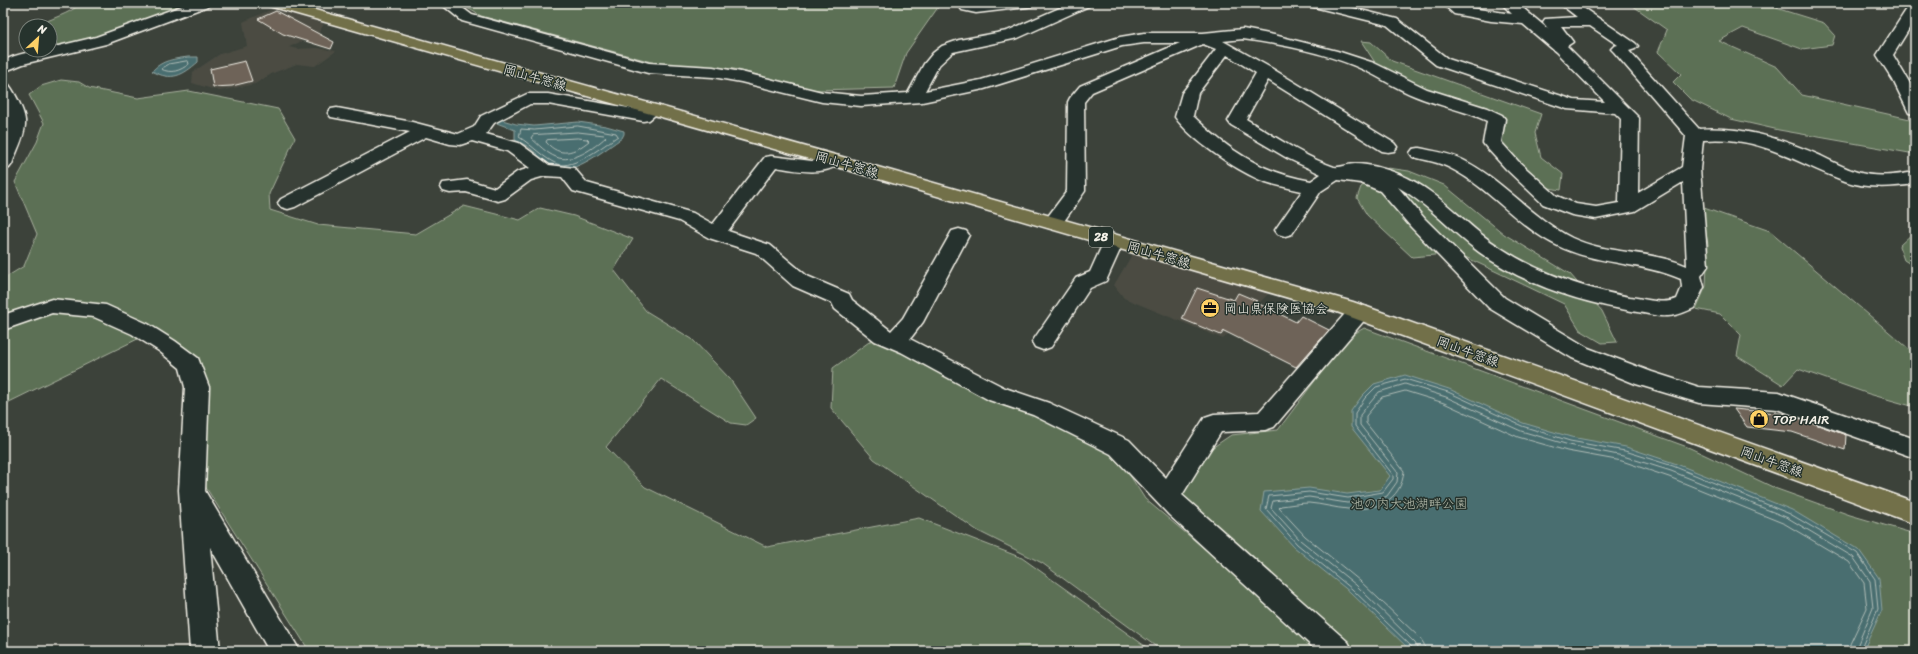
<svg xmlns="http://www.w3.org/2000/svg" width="1918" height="654" viewBox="0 0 1918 654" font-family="Sriracha,'Klee One',sans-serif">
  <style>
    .built { fill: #4b4c43 }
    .green { fill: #5b7054; stroke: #a8b09e }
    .water { fill: #4a6e6f; stroke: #8ea29f }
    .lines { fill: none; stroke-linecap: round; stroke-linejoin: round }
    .shore { stroke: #b0bdb8; stroke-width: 1 }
    .building { fill: #6e6458; stroke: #f4f1e8 }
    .street-casing { stroke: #f4f1e8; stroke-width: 3 }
    .primary-casing { stroke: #f4f1e8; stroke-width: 3 }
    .street { fill: #26332d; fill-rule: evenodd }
    .primary { fill: #726f4a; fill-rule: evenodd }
    .labels { text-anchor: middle; stroke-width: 3; stroke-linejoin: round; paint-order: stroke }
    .shield { fill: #26332d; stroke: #b6b8b0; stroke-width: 1 }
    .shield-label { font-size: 12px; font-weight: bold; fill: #f4f1e8 }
    .street-label { font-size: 13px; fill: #f4f1e8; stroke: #26332d }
    .poi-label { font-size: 13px; fill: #f4f1e8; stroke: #26332d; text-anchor: start }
    .park-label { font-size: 13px; fill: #b7bdad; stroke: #26332d }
  </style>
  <rect width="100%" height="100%" fill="#3c423a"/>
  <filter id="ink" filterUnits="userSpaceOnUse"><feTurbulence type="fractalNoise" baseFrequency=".025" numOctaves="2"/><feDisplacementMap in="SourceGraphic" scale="8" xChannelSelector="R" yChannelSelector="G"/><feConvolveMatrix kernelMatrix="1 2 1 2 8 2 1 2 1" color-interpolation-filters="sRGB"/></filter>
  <g filter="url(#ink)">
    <!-- built -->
    <g class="built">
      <path d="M277 7 324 24 318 34 289 47 297 49 317 48 336 51 315 66 297 64 273 73 255 84 219 91 192 83 193 72 220 54 247 46 243 22Z"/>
      <path d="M1133 253 1269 293 1223 339 1124 298 1114 285Z"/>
    </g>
    <!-- green -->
    <g class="green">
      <path d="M81 3H193L107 36 50 50V26H38C52 17 69 15 81 3Z"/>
      <path d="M459 3H941L906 53 894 88 815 90 734 69 656 63 481 16Z"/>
      <path d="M1629 3H1782L1776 8 1824 23 1835 35 1832 45 1802 49 1743 28 1719 41 1777 67 1802 95 1910 119 1915 128V154L1779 130 1731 119 1690 99 1673 82 1681 74 1658 52 1667 30Z"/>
      <path d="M1361 41 1371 42 1392 61 1541 114 1535 133 1541 157 1563 174 1561 190 1543 187 1500 143 1506 121 1487 110 1424 90 1376 64Z"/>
      <path d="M61 80 79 82 89 88 138 98 189 91 278 109 295 138 269 194 270 210 318 225 416 234 464 206 520 220 540 208 574 216 633 239 614 270 646 311 692 339 730 379 756 418 746 425 731 423 661 379 606 447 645 487 767 547 919 518 1022 558 1152 651H311L308 649 205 486 209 390 200 361 158 329 3 405V279L24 266 37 234 15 182 37 142 44 123 29 95 41 86Z"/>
      <path d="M1388 168 1409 171 1444 185 1504 234 1570 274 1602 311 1617 342 1602 343 1580 330 1564 304 1457 253 1412 257 1367 215 1357 198 1361 187Z"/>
      <path d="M1701 207 1770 231 1915 354V407L1869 394 1798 369 1783 385 1737 356 1741 335 1720 314 1696 309 1706 286 1708 244Z"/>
      <path d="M1915 231V267L1904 260 1899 246Z"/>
      <path d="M1364 328 1690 448 1777 489 1850 515 1915 534V651H1350L1182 500V481L1203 454 1231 435 1278 430 1347 338Z"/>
      <path d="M876 337 986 395 1115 452 1145 499 1327 651H1162L1042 563 978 531 874 459 831 408 833 368Z"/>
    </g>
    <!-- water -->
    <g class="water">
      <path d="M188 57H198V62C183 75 172 82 152 71 162 60 174 59 188 57Z"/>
      <path d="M499 119 516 124 534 126 578 122 606 126 624 131V134L622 138C607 148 573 176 556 168 546 163 539 156 531 149 527 145 520 143 515 140V130L494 122Z"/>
      <path d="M1405 375 1449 389 1523 423 1571 437 1626 447 1674 463 1792 510 1859 550 1879 578 1882 610 1863 651H1411L1350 592 1294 547 1261 511 1264 492 1309 488 1347 494 1380 490 1390 476 1351 427V411L1362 396 1374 384Z"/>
    </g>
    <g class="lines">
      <!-- shore -->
      <g class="shore">
        <path d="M188 61 189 64C180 71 171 74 161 69L169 64Z"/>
        <path d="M578 126 616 133 618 136C604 145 574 170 557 164 543 158 532 145 519 137L521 129 534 130Z"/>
        <path d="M578 132 604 135 606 137C594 148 572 164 556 157 546 153 539 145 531 138L533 135Z"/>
        <path d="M578 138 587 139 589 141C574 153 560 158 546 142L547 140Z"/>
        <path d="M1413 651 1412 647 1352 589 1297 544 1266 509 1269 496 1309 492 1348 498 1383 492 1393 479V475L1355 426V413L1365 398 1376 387 1405 379 1448 392 1522 426 1570 441 1625 451 1673 466 1790 514 1857 553 1875 579 1878 609 1860 651"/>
        <path d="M1419 651 1415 643 1356 585 1300 540 1271 508 1273 501 1309 497 1347 503 1381 499 1387 496 1397 482 1398 473 1360 425V415L1379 392 1405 384 1446 397 1521 431 1569 445 1623 456 1671 471 1788 518 1853 557 1870 581 1873 608 1855 651"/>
        <path d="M1425 651 1424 644 1420 638 1360 581 1305 536 1279 508 1281 506C1290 505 1300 503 1309 503 1322 504 1335 508 1348 509 1376 510 1401 502 1404 471L1366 423V416L1382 397 1405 391 1444 403 1518 437 1567 451 1622 461 1669 477 1785 524 1849 562 1864 583 1867 608 1850 644 1849 651"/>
      </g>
    </g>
    <!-- building -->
    <g class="building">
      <path d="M276 11 334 42 331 49 283 34 258 19Z"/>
      <path d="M245 61 252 81 232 86 213 87 210 69Z"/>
      <path d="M1197 288 1234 300 1238 293 1257 301 1255 302 1296 322 1301 316 1329 330 1296 367 1224 331 1221 335 1182 319Z"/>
      <path d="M1734 409 1787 414 1846 435 1845 450 1792 432 1747 427Z"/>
    </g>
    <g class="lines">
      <!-- street casing -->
      <g class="street-casing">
        <g id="street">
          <path d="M190 3H210L208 6 106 44 23 64 3 72V61C17 54 34 50 50 50V48L96 37Z"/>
          <path d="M440 3H456L472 15 649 63 713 67 741 72 822 92 861 96 908 93 924 64 933 53 942 46 959 40 1007 31 1071 3H1091L1089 6 1018 38 953 52 939 65 925 91 981 80 1120 37 1144 33H1203L1243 29 1274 35 1337 51 1374 63 1427 89 1487 108 1502 115 1505 119 1501 142 1518 161 1557 196 1576 204 1596 207 1619 203 1621 119 1615 113 1567 109 1436 65 1387 25 1310 6 1308 3H1333L1397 19 1448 59 1574 100 1605 102 1556 52 1523 24 1491 21 1454 14 1442 3H1458L1464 7 1512 14 1501 3H1517L1549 30 1543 22 1545 19 1577 17 1559 3H1576L1635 43 1638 46 1635 49 1629 51 1699 129C1742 126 1782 139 1821 156 1833 162 1845 168 1857 172 1875 178 1897 175 1915 172V184C1892 187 1867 189 1845 181 1795 163 1760 135 1703 140L1700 169 1708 266 1701 276 1704 287 1694 308C1685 312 1677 316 1668 316 1658 317 1647 313 1637 312 1583 303 1524 285 1479 252 1451 231 1428 204 1398 187L1425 219 1505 298 1588 348 1652 372 1699 387 1779 392 1787 395 1915 439V458L1777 409 1699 403 1636 384 1572 358 1489 308 1411 227 1380 191 1361 183 1338 180 1321 191 1292 234 1285 236 1278 234 1275 230 1302 191C1288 188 1273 185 1260 180 1235 169 1191 140 1175 117L1182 93 1216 49 1203 44 1092 92 1084 102 1085 191 1060 227 1053 229 1046 227 1043 223 1067 191 1068 102 1070 98 1080 86 1180 43H1144L1122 46 984 89 922 102 861 106 822 102 741 82 713 77 648 73 462 21ZM1561 26H1590L1618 45 1614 46 1611 49 1614 52 1686 136 1682 167 1638 193 1639 118 1567 46 1573 42ZM1243 39C1280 44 1330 54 1364 70 1381 78 1397 89 1415 96 1439 106 1464 110 1487 121L1483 143 1486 147 1506 169 1543 204 1572 215 1596 219 1635 211 1683 182 1687 266C1651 250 1608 255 1572 238 1532 218 1502 179 1463 160 1450 153 1433 151 1419 148L1413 149 1410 153 1413 157C1425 160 1439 162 1450 168 1490 188 1518 227 1558 246 1597 265 1642 262 1681 279L1682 287 1677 299C1663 305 1646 299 1630 297 1578 288 1523 267 1481 234 1455 213 1432 188 1401 175 1387 169 1370 164 1355 164 1348 164 1340 168 1334 167 1303 156 1274 136 1246 119L1268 80 1382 151 1388 152 1394 151 1397 147 1394 143 1271 68 1223 41ZM1227 55 1256 73 1228 121 1231 125 1287 158 1321 174 1311 181C1262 173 1228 150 1193 116L1198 93Z"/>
          <path d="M963 3H980L979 4 1034 3 1032 6 1027 7 976 13 962 10 960 7Z"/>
          <path d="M1913 6H1915V19L1893 55 1915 92V114L1909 113 1907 109 1893 80 1877 55 1908 7Z"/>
          <path d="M3 83 9 85C15 93 27 115 25 125 24 138 16 152 12 164L9 168 3 169V139L8 124 3 105Z"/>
          <path d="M527 94H548L640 110 653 105 659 106 661 110 649 120 643 121 548 104H530L494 123 486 134 519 143 549 165 574 168 587 183 693 213 713 224 765 157 771 156 812 161 833 155 839 156 842 160C830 178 793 170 776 167L728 231 770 245 807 276 849 294 852 300 891 331 903 318 952 231 959 229 966 231 969 235 923 322 910 339 1005 388 1049 403 1129 440 1166 478 1205 417 1214 414 1259 412 1351 307 1359 305 1367 307 1370 312 1367 317 1274 427 1265 430 1221 432 1182 495 1348 642 1353 651H1317L1169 515 1111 454 1033 415 989 400 901 352 875 341 835 309 832 303 793 286 756 253 709 238 679 221 573 191 562 177 545 176 531 180 505 199 498 201 466 192 450 193 443 191 441 187 443 183 467 180 495 188 517 172 530 168 507 151 472 141 460 145 450 144 426 137 295 207 288 209 281 207 278 203 281 199 410 132 331 117 328 113 331 109 337 108 412 122 458 134 474 127 481 116Z"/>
          <path d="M1114 235 1121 237 1124 241 1106 281 1090 288 1051 347 1043 350 1035 347 1032 342 1076 278 1090 272 1104 241 1107 237Z"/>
          <path d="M52 299 106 305 148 324 175 341 198 358 209 387 205 491 300 651H269L210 547 220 651H190L179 490 185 387 180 368 159 351 132 334 94 317 52 313 3 330V315Z"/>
        </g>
      </g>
      <!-- primary casing -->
      <g class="primary-casing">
        <path id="primary" d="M267 3H290L839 156 1353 302 1915 502V524L1337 312 827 164 269 6Z"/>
      </g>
      <!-- street -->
      <use href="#street" class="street"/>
      <!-- primary -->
      <use href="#primary" class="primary"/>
    </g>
  </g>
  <!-- icons -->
  <defs>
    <g id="office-disc" transform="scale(1)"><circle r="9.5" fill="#ffd166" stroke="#26332d"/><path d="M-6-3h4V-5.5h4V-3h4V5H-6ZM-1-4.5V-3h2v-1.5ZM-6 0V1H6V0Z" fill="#111"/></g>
    <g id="shop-disc" transform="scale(1)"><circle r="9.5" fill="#ffd166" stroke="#26332d"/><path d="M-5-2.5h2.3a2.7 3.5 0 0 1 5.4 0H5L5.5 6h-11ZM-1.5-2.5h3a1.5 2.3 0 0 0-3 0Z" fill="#111"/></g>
  </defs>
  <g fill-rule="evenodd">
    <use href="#office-disc" x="1210" y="308"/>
    <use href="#shop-disc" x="1759" y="419"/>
  </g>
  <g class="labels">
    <!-- shield labels -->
    <rect class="shield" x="1089" y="227" width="24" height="20" rx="3"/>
    <g class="shield-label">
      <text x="1101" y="241">28</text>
    </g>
    <!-- street labels -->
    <g class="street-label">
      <text transform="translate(535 77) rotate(16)" y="5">岡山牛窓線</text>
      <text transform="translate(847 164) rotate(16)" y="5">岡山牛窓線</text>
      <text transform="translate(1159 254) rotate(16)" y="5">岡山牛窓線</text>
      <text transform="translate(1468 351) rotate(20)" y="5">岡山牛窓線</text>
      <text transform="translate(1772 461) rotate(20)" y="5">岡山牛窓線</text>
    </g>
    <!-- poi labels -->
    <g class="poi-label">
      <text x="1224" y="313">岡山県保険医協会</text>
      <text x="1773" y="424">TOP HAIR</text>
    </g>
    <!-- park labels -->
    <g class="park-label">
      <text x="1409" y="508">池の内大池湖畔公園</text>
    </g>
  </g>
  <!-- margin -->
  <rect width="1918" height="654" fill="none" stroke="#26332d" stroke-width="16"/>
  <rect x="8" y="8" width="1902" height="638" fill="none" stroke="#f4f1e8" stroke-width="1.5" filter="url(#ink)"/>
  <!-- north arrow -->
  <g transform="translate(38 38) rotate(26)"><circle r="19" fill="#26332d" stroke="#787f78"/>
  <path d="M0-3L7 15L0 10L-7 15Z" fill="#ffd166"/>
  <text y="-6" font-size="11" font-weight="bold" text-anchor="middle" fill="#f4f1e8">N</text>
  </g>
</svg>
